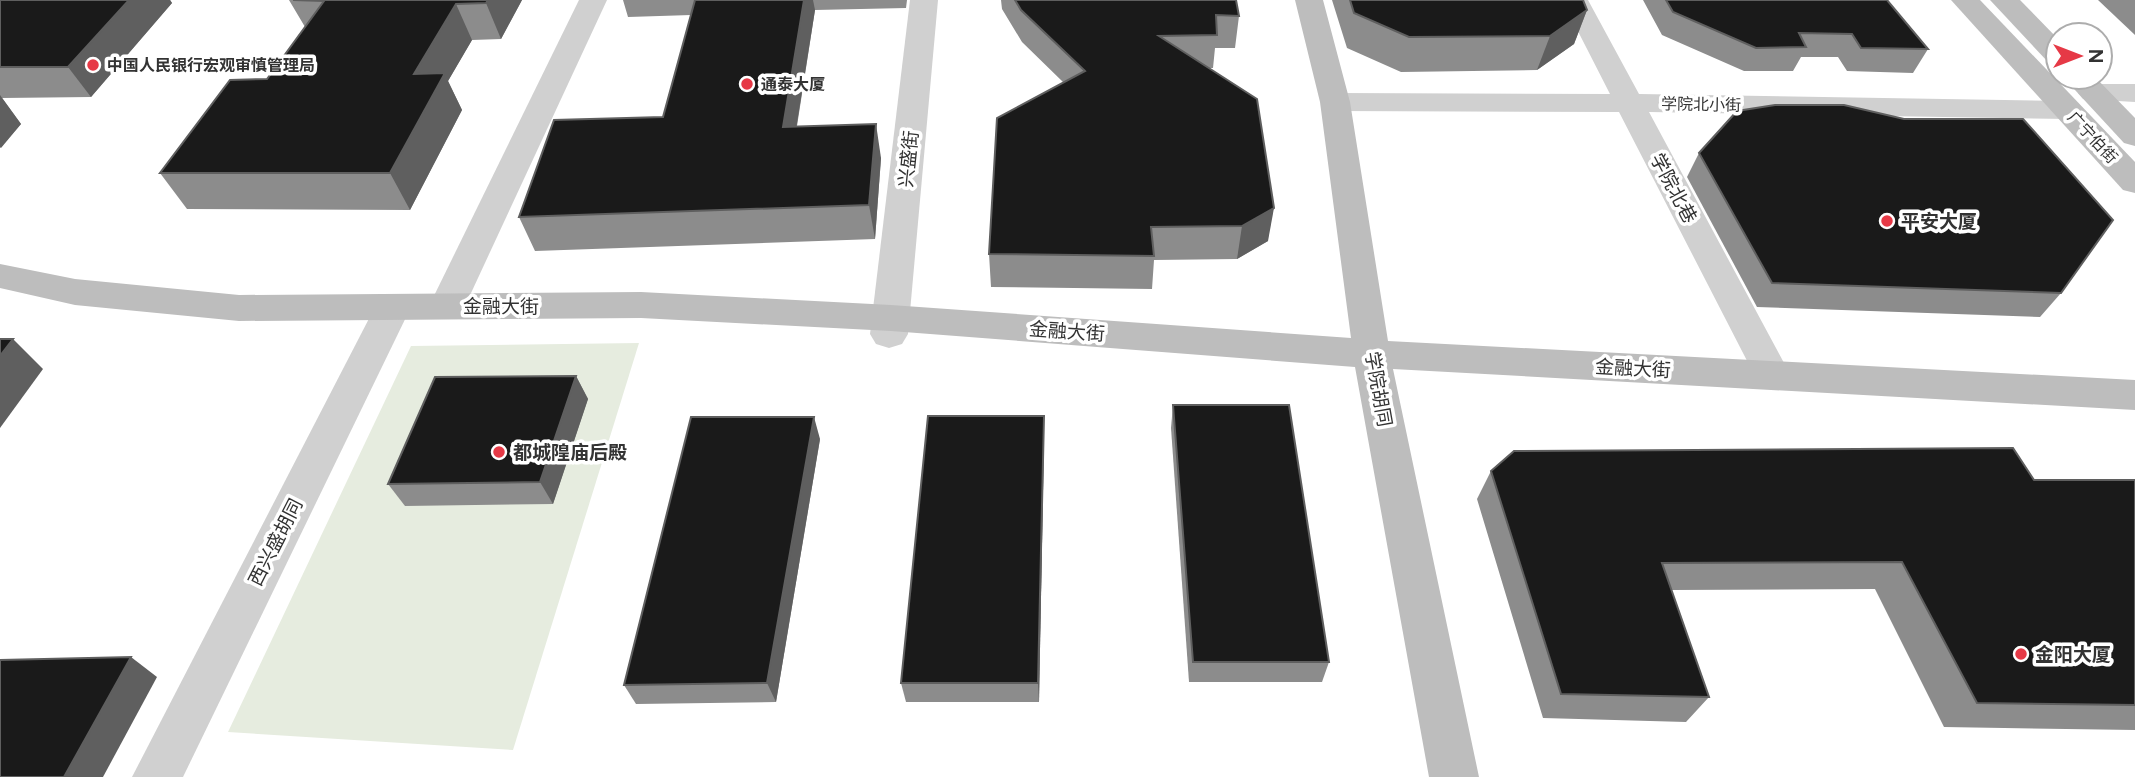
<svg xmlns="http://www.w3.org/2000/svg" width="2135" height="777" viewBox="0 0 2135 777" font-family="Figtree,'Noto Sans SC',sans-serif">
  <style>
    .green { fill: #e6ecdf }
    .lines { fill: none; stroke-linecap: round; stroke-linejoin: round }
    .minor { fill: #d0d0d0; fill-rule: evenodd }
    .tertiary { fill: #d0d0d0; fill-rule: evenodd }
    .secondary { fill: #bdbdbd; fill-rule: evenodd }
    .wall { fill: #8c8c8c }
    .shaded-wall { fill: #5f5f5f }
    .building { fill: #1a1a1a; stroke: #5f5f5f; stroke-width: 2 }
    .poi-dot { fill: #e63946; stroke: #fff; stroke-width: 2.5 }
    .labels { text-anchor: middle; stroke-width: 7; stroke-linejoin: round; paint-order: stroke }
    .far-poi-label { font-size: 16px; font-weight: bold; fill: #333; stroke: #fff; text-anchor: start }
    .far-street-label { font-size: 16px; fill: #333; stroke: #fff }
    .street-label { font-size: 19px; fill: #333; stroke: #fff }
    .poi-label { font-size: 19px; font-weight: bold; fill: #333; stroke: #fff; text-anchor: start }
  </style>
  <rect width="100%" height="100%" fill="#fff"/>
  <!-- green -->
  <path class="green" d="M639 343 513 750 228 732 411 346Z"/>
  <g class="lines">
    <!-- minor -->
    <g class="minor">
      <path d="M1562 0H1588L1639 94 2068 101 2078 104 2083 110 2078 116 2068 119 1649 112 1791 376 1786 386 1773 390 1760 386 1619 112 1335 111 1325 108 1320 102 1325 96 1335 93 1610 94Z"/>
      <path d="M2093 84H2135V102L2083 99 2078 93 2083 87Z"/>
    </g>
    <!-- tertiary -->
    <g class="tertiary">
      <path d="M579 0H607L465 306 460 315 447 319 434 315 429 306Z"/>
      <path d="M910 0H938L908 334 902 344 889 348 876 344 870 334Z"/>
      <path d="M393 294 406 298 411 307 183 777H132L375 307 380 298Z"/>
    </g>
    <!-- secondary -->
    <g class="secondary">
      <path d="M1295 0H1323L1350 102 1388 341 2135 380V410L1393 369 1479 777H1429L1355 367 891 331 641 318 239 321 75 305 0 288V264L75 279 239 295 641 292 891 305 1351 338 1320 102Z"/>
      <path d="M1951 0H1980L2135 162V193L2123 190Z"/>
      <path d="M1990 0H2020L2058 39V65L2048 62Z"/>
      <path d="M2063 77H2095L2135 118V146L2124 143Z"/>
    </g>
  </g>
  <!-- wall -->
  <g class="wall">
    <path d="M0 0H170L172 3 91 97 2 98 21 124 0 148Z"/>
    <path d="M289 0H522L501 39 472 40 448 81 462 110 410 210 187 209 160 173 267 79 305 27Z"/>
    <path d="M623 0H907L906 8 815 10 797 126 881 158 875 239 535 251 519 217 663 117 691 15 628 17Z"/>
    <path d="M1001 0H1236L1239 16 1235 48H1215L1213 68H1209L1268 241 1237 259 1154 260 1152 289 991 287 989 254 1063 82 1022 42 1002 9Z"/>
    <path d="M1332 0H1583L1587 10 1574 44 1537 70 1401 72 1347 48Z"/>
    <path d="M1643 0H1887L1928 49 1913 73 1847 71 1838 57H1801L1793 71H1744L1662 35Z"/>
    <path d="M2098 0H2135V35Z"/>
    <path d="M1699 153 2061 293 2040 317 1757 307 1687 177Z"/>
    <path d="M576 376 588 399 553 504 405 506 388 484Z"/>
    <path d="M1173 405 1329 662 1322 682H1189L1171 428Z"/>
    <path d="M1044 416V439L1039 702H906L901 683Z"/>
    <path d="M820 439 776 702 636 704 624 685Z"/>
    <path d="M1491 471 2034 480H2135V730L1944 727 1875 589 1671 590 1709 697 1686 722 1543 718 1477 499Z"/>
  </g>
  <!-- shaded-wall -->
  <g class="shaded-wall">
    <path d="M129 0H170L172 3 91 97 68 67Z"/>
    <path d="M488 0H522L501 39 486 3Z"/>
    <path d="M804 0H813L815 10 791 161 783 127Z"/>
    <path d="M456 4 472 40 448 81 462 110 410 210 390 173 414 74Z"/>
    <path d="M1587 10 1574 44 1537 70 1550 36Z"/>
    <path d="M0 95 21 124 1 148 0 147Z"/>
    <path d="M876 124 881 158 875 239 869 205Z"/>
    <path d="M1274 208 1268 241 1237 259 1242 226Z"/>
    <path d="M13 339 43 369 0 428V356Z"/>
    <path d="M576 376 588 399 553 504 540 482Z"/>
    <path d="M1044 416V439L1039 702 1038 683Z"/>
    <path d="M814 417 820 439 776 702 767 683Z"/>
    <path d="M131 657 157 677 103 777H64Z"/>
  </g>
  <!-- building -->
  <g class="building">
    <path d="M0 0H129L68 67H0Z"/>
    <path d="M293 0H488L486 3 456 4 414 74 445 73 390 173H160L230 80 267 79 324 1Z"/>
    <path d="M695 0H804L783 127 876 124 869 205 519 217 554 120 663 117Z"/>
    <path d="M1015 0H1236L1239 16 1216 15 1217 35 1159 36 1257 99 1274 208 1242 226 1151 227 1154 256 989 254 997 118 1085 71 1021 10Z"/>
    <path d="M1350 0H1583L1587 10 1550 36 1409 37 1354 13Z"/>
    <path d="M1666 0H1887L1928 49 1861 48 1852 34 1799 33 1806 47 1756 48 1673 12Z"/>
    <path d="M1775 105H1844L1904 119H2023L2113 220 2061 293 1772 283 1699 153 1737 111Z"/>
    <path d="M0 339H13L0 356Z"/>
    <path d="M576 376 540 482 388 484 435 377Z"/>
    <path d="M1173 405H1289L1329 662H1193Z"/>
    <path d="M928 416H1044L1038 683H901Z"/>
    <path d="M691 417H814L767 683 624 685Z"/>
    <path d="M2013 448 2034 480H2135V705L1977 703 1902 562 1662 563 1709 697 1561 694 1491 471 1514 451Z"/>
    <path d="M131 657 64 777H0V660Z"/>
  </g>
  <!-- markers -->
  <g class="poi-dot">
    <circle cx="93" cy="65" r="7"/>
    <circle cx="747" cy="84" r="7"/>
    <circle cx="1887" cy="221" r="7"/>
    <circle cx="499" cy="452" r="7"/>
    <circle cx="2021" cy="654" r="7"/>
  </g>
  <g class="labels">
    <!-- far-poi labels -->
    <g class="far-poi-label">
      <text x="107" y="71">中国人民银行宏观审慎管理局</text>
      <text x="761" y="90">通泰大厦</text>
    </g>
    <!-- far-street labels -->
    <g class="far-street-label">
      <text transform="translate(1701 104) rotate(1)" y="6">学院北小街</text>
      <text transform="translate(2093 137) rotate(47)" y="6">广宁伯街</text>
    </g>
    <!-- street labels -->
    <g class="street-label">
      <text transform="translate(908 159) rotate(-84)" y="7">兴盛街</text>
      <text transform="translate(1674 188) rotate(62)" y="7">学院北巷</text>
      <text x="501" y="313">金融大街</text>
      <text transform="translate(1067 331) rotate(4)" y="7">金融大街</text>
      <text transform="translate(1633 368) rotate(3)" y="7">金融大街</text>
      <text transform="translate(1379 389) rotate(80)" y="7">学院胡同</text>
      <text transform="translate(275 542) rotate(-63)" y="7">西兴盛胡同</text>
    </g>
    <!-- poi labels -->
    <g class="poi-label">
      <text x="1901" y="228">平安大厦</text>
      <text x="513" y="459">都城隍庙后殿</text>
      <text x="2035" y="661">金阳大厦</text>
    </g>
  </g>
  <!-- north arrow -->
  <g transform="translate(2079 56) rotate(90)"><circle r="33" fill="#ffffff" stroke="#adadad" stroke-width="2"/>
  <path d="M0-5L12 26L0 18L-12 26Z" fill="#e63946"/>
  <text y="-10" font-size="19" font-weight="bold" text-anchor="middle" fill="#333333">N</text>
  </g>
</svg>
